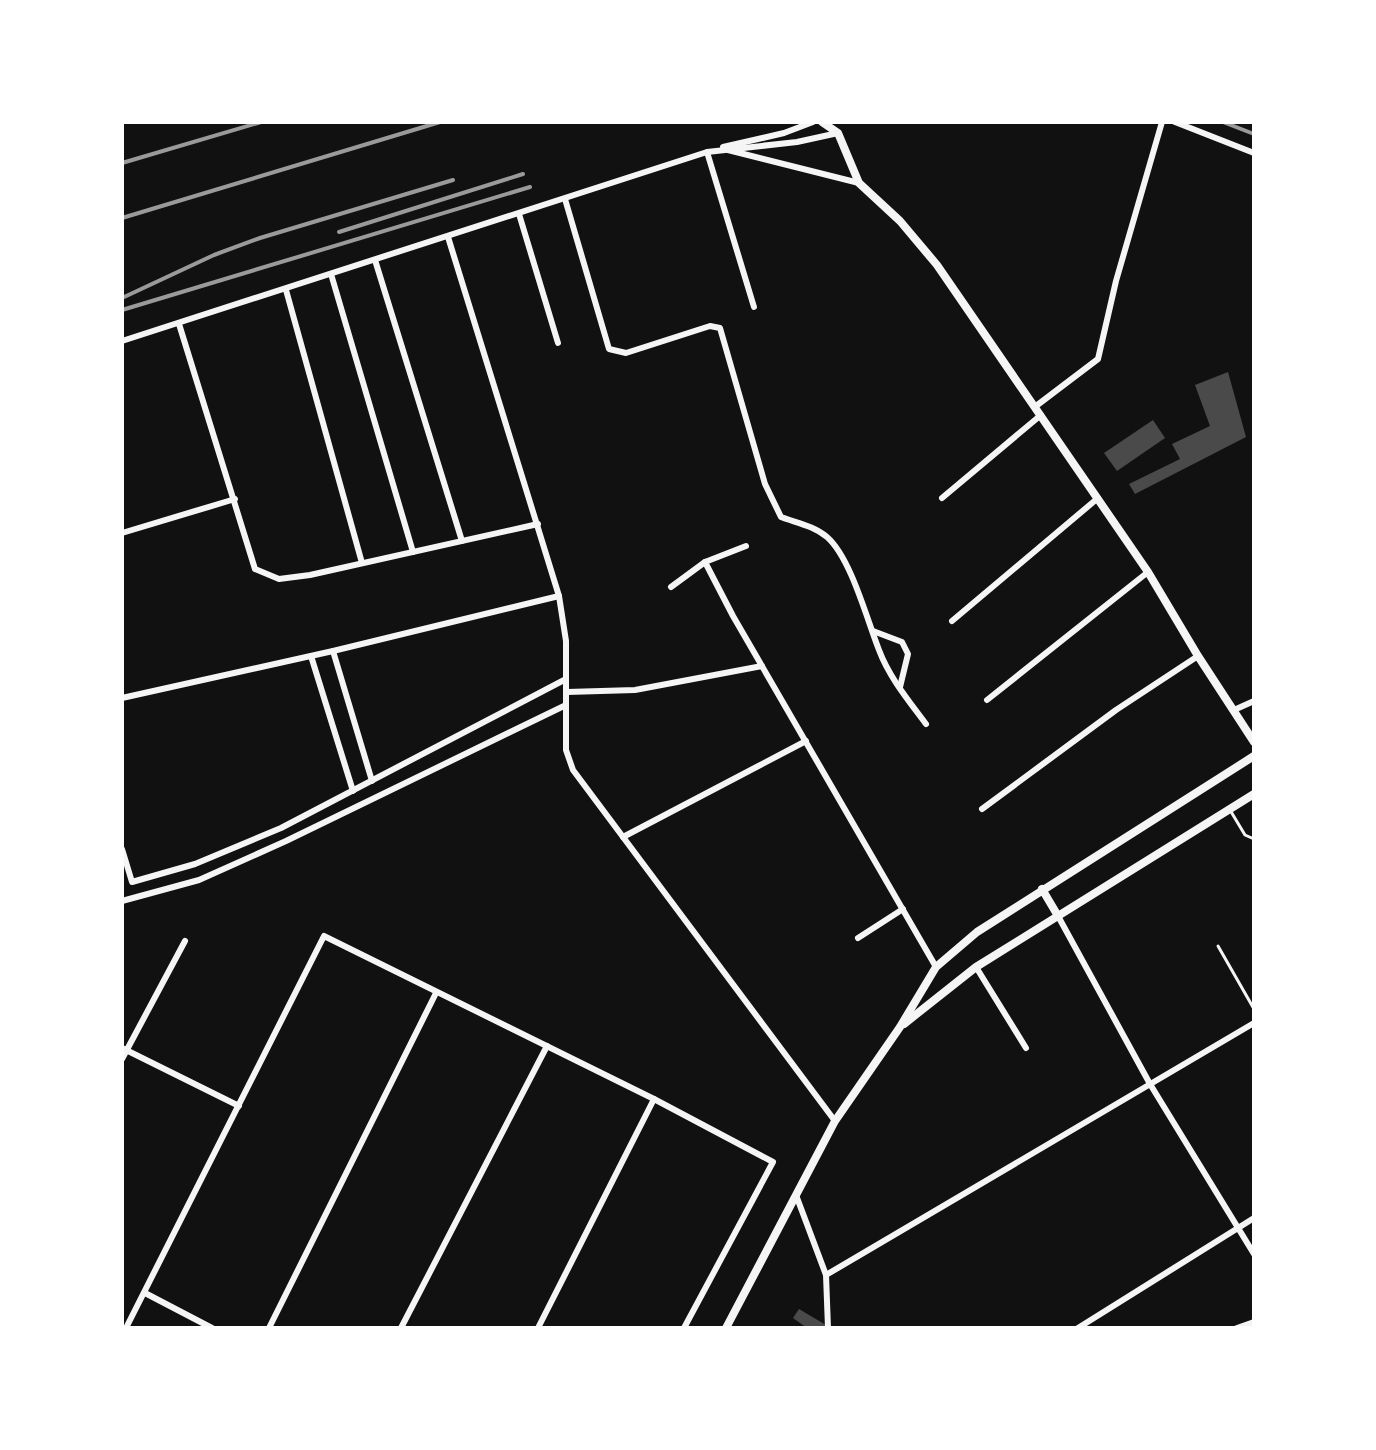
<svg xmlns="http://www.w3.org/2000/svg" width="1376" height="1450" viewBox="0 0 1376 1450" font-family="Figtree,sans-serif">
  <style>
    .building { fill: #4a4a4a }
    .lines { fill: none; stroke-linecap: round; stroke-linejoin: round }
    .service { stroke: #f5f5f5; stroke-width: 3 }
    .minor { stroke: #f5f5f5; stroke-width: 6 }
    .secondary { stroke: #f5f5f5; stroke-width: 8 }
    .rail { stroke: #9a9a9a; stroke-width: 4 }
  </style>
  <rect width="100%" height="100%" fill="#111"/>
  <!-- building -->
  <g class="building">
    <path d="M1228 372 1246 437 1135 494 1129 484 1180 459 1172 444 1210 426 1195 385Z"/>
    <path d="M1153 420 1165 438 1117 471 1104 453Z"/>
    <path d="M799 1309 826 1325 824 1328H807L793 1318Z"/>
  </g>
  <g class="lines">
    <!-- service -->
    <g class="service">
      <path d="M1230 810 1245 835 1254 839"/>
      <path d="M1218 946 1254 1009"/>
    </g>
    <!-- minor -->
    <g class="minor">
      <path d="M1175 122 1254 153"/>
      <path d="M723 147 784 133 813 122"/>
      <path d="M728 150 859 183"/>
      <path d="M707 152 754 307"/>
      <path d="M565 199 609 349 626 353 710 326 720 328 765 484 781 517C797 523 814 526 827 537 851 558 867 620 879 650 889 677 909 701 926 724"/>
      <path d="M519 214 558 343"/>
      <path d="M375 260 462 541"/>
      <path d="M331 274 413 552"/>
      <path d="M286 290 362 563"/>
      <path d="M179 324 255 569 279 579 310 575 538 524"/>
      <path d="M122 341 707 152 797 142 838 133"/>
      <path d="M1036 406 1098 359 1116 281 1162 122"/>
      <path d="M942 498 1041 415"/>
      <path d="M122 533 235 499"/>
      <path d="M705 562 733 616 936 967"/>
      <path d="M671 587 705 562 746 546"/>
      <path d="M952 621 1098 498"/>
      <path d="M873 631 902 642 908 654 900 687"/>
      <path d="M333 651 372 781"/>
      <path d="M311 656 353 791"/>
      <path d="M567 692 635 690 762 666"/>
      <path d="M122 698 333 651 559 596"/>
      <path d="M987 700 1148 572"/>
      <path d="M566 705V750L573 770 835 1121"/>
      <path d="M1234 710 1254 701"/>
      <path d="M982 809 1116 710 1198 656"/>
      <path d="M623 837 806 741"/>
      <path d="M122 849 132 882 195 864 281 828 566 679"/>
      <path d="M122 901 199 880 286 841 566 705V641L559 596 448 237"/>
      <path d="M1058 916 1150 1084 1254 1254"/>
      <path d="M858 938 903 909"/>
      <path d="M976 967 1026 1048"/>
      <path d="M122 1048 239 1106"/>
      <path d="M122 1059 185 941"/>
      <path d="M796 1195 826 1275 828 1328"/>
      <path d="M826 1275 1254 1023"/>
      <path d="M145 1293 212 1328"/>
      <path d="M126 1328 324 936 654 1099 773 1162 684 1328"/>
      <path d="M269 1328 436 993"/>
      <path d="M401 1328 547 1046"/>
      <path d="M538 1328 654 1099"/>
      <path d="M1078 1328 1254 1218"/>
      <path d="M1237 1328 1254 1322"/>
    </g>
    <!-- secondary -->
    <g class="secondary">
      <path d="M822 122 838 133 859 183 900 221 937 265 1148 572 1198 656 1254 742"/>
      <path d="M1042 889 1058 916"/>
      <path d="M904 1024 976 967 1254 794"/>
      <path d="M726 1328 835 1121 900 1027 936 967 977 932 1254 756"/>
    </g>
    <!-- rail -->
    <g class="rail">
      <path d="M1223 122 1254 134"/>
      <path d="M122 163 261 122"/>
      <path d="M122 218 440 122"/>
      <path d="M339 232 523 174"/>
      <path d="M122 298 214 255 260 238 453 180"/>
      <path d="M122 310 530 187"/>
    </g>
  </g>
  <!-- border -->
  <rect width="1376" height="1450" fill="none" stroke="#ffffff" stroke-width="248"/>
</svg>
